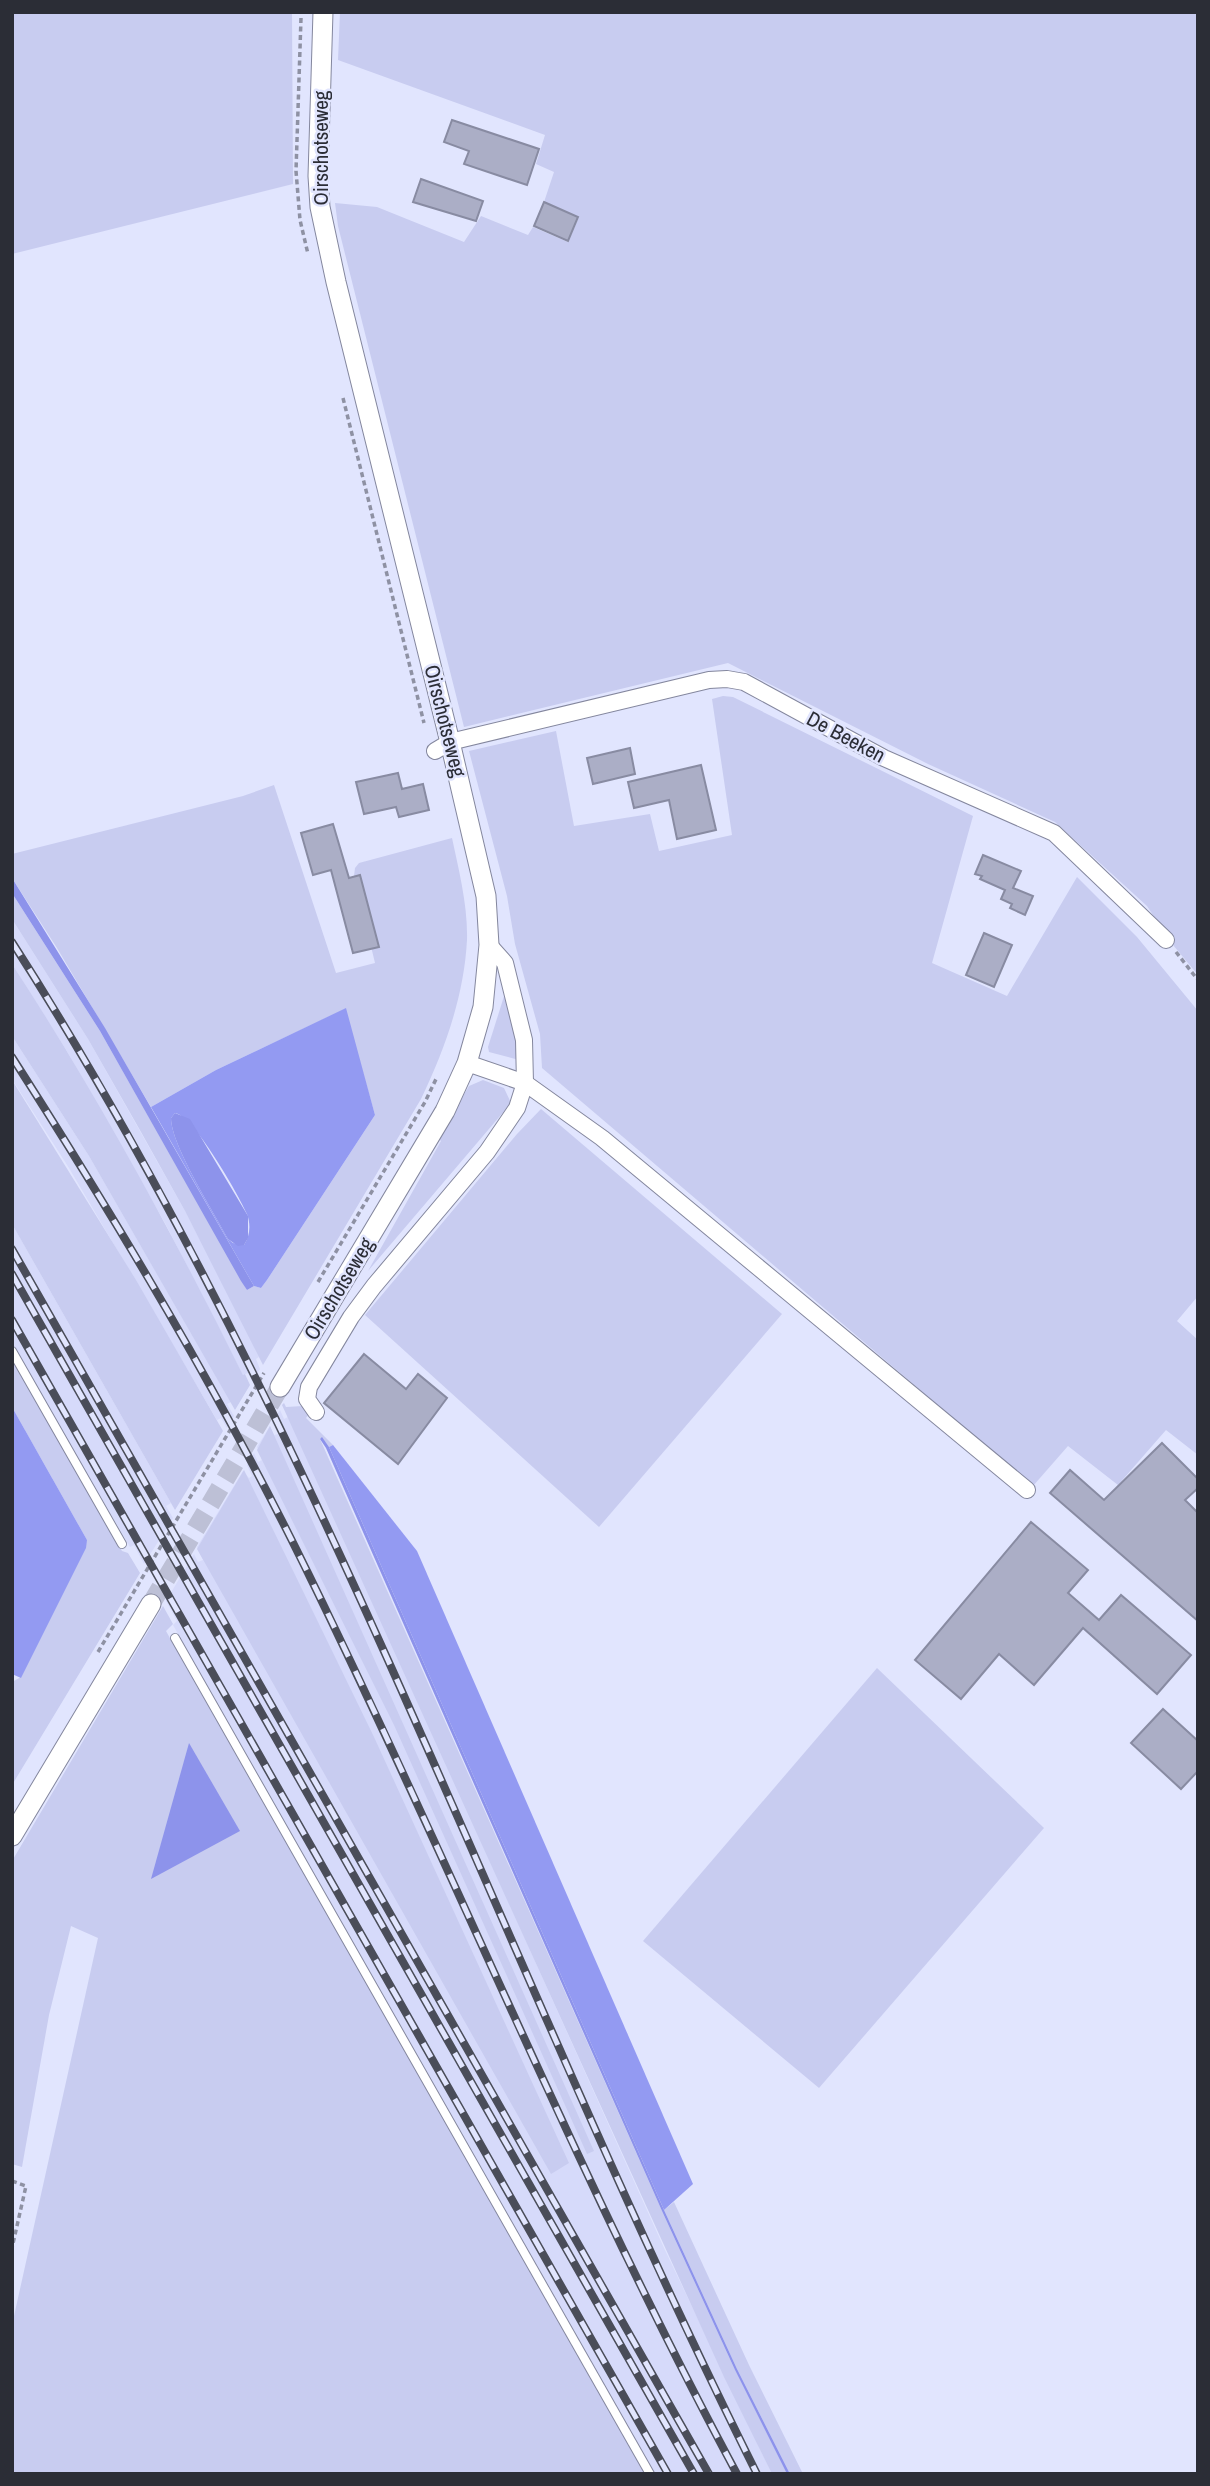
<svg xmlns="http://www.w3.org/2000/svg" width="1210" height="2486" viewBox="0 0 1210 2486" font-family="'Archivo Narrow',sans-serif">
  <style>
    .built { fill: #d6dafa }
    .green { fill: #c8ccf0 }
    .forest { fill: #939af2; fill-rule: evenodd }
    .water { fill: #8d93eb }
    .building { fill: #abaec6; stroke: #888ba2; stroke-width: 2 }
    .lines { fill: none; stroke-linecap: round; stroke-linejoin: round }
    .tertiary-tunnel { stroke: #bdc0d6; stroke-width: 19; stroke-dasharray: 19 10; stroke-linecap: butt }
    .service-casing { stroke: #84879e; stroke-width: 10 }
    .minor-casing { stroke: #84879e; stroke-width: 18 }
    .tertiary-casing { stroke: #84879e; stroke-width: 21 }
    .path { stroke: #8e91a3; stroke-width: 3.5; stroke-dasharray: 5 3.5; stroke-linecap: butt }
    .service { stroke: #fff; stroke-width: 8 }
    .minor { stroke: #fff; stroke-width: 16 }
    .tertiary { stroke: #fff; stroke-width: 19 }
    .rail-casing { stroke: #4a4d59; stroke-width: 8 }
    .rail { stroke: #e1e5fe; stroke-width: 5; stroke-dasharray: 16; stroke-linecap: butt }
    .labels { text-anchor: middle; stroke-width: 5; stroke-linejoin: round; paint-order: stroke }
    .street-label { font-size: 21px; fill: #2b2d36; stroke: #e1e5fe }
  </style>
  <rect width="100%" height="100%" fill="#e1e5fe"/>
  <!-- built -->
  <g class="built">
    <path d="M12 919 88 1039 185 1211 231 1299 259 1357 256 1359 260 1369 252 1381 248 1373 243 1375 165 1223 68 1053 12 964Z"/>
    <path d="M12 1036 89 1156 231 1402 227 1404 234 1416 227 1428 221 1418 217 1420 69 1168 12 1079Z"/>
    <path d="M12 1224 171 1503 166 1506 173 1518 144 1564 134 1545 130 1547 12 1345Z"/>
    <path d="M280 1410 284 1419 288 1417 311 1463 664 2248 772 2474H655L173 1625 177 1621 166 1601 194 1554 198 1562 203 1560 197 1547 243 1471 249 1478 252 1476 247 1465 254 1453 258 1462 262 1460 257 1447 270 1426 274 1435 278 1434 272 1422Z"/>
  </g>
  <!-- green -->
  <g class="green">
    <path d="M12 12H292L293 184 12 254Z"/>
    <path d="M340 12H1198V975L1173 945 1147 906 1055 822 928 764 728 663 464 727 338 226 335 203 377 207 464 242 481 216 528 235 533 227 568 242 579 217 544 202 554 172 536 164 545 135 338 60Z"/>
    <path d="M723 696 733 697 973 816 932 963 1007 996 1077 877 1137 937 1198 1011V1296L1177 1321 1198 1340V1455L1166 1430 1118 1485 1068 1446 1033 1486 542 1068 540 1034 515 944 507 896 469 751 556 731 574 826 650 814 659 851 732 835 712 699Z"/>
    <path d="M274 785 336 973 375 963 354 876 355 868 359 863 452 838C459 871 468 906 467 940 464 996 445 1049 421 1099L263 1365 185 1211 141 1132 88 1039 12 919V893L100 1031 247 1290 254 1286 261 1288 267 1280 375 1115 345 1009 216 1070 151 1107 57 948 12 878V854L243 796Z"/>
    <path d="M12 964C98 1096 173 1234 243 1375L245 1374 250 1385 235 1410 89 1156 12 1036Z"/>
    <path d="M506 990 521 1039 519 1060 489 1052 488 1047Z"/>
    <path d="M12 1080 136 1280 223 1431 175 1510 12 1224Z"/>
    <path d="M483 1080 504 1088 511 1103 368 1271 441 1141 438 1138 469 1086Z"/>
    <path d="M541 1109 782 1314 599 1527 365 1315 517 1134Z"/>
    <path d="M12 1357 122 1551 128 1553 140 1573 12 1785V1682L21 1677 87 1540 12 1407Z"/>
    <path d="M284 1403 286 1407 303 1406 310 1413 306 1418 333 1445 329 1447 322 1438 320 1439 662 2211 735 2370 787 2474H772L724 2377 282 1405Z"/>
    <path d="M270 1426 594 2151 587 2154 394 1725 257 1450Z"/>
    <path d="M244 1470 374 1737 569 2163 551 2174 197 1549Z"/>
    <path d="M163 1606 173 1624 166 1631 182 1660 646 2474H12V2325L98 1938 71 1926 49 2015 22 2167 12 2164V1861Z"/>
    <path d="M877 1668 1044 1828 819 2088 643 1941Z"/>
    <path d="M674 2202 749 2365 803 2474H790L737 2369 664 2210Z"/>
  </g>
  <!-- forest -->
  <g class="forest">
    <path d="M346 1008 375 1115 267 1280 261 1288 254 1286 151 1107 216 1070ZM175 1113C193 1115 239 1195 247 1214 251 1225 250 1236 244 1245L233 1243 228 1239C214 1212 171 1145 171 1118Z"/>
    <path d="M12 1407 87 1540 86 1548 21 1678 12 1674Z"/>
    <path d="M333 1445 417 1551 693 2184 664 2210 329 1447Z"/>
  </g>
  <!-- water -->
  <g class="water">
    <path d="M12 878 105 1028 254 1286 247 1290 241 1281 100 1031 12 893Z"/>
    <path d="M175 1113 190 1119 248 1216V1238L244 1245 238 1246 228 1239C214 1212 171 1145 171 1118Z"/>
    <path d="M322 1437 329 1447 664 2210 737 2369 790 2474H787L735 2370 662 2211 326 1448 320 1439Z"/>
    <path d="M189 1743 240 1831 151 1879Z"/>
  </g>
  <!-- building -->
  <g class="building">
    <path d="M452 120 539 149 527 185 464 164 469 151 444 142Z"/>
    <path d="M421 179 483 201 476 221 413 202Z"/>
    <path d="M544 202 578 217 568 241 534 226Z"/>
    <path d="M630 748 635 774 593 784 587 758Z"/>
    <path d="M701 765 716 830 677 839 669 800 634 808 628 782Z"/>
    <path d="M398 773 402 789 423 784 429 810 399 817 396 807 364 814 356 782Z"/>
    <path d="M333 824 349 878 360 875 379 947 353 953 331 870 313 875 301 833Z"/>
    <path d="M983 855 1021 871 1013 888 1033 896 1025 915 1010 908 1012 904 1001 899 1005 890 980 879 982 876 975 874Z"/>
    <path d="M984 933 1012 945 994 987 966 975Z"/>
    <path d="M364 1354 406 1389 418 1374 447 1398 398 1464 324 1403Z"/>
    <path d="M1162 1443 1198 1479V1488L1185 1500 1198 1513V1621L1050 1493 1070 1470 1104 1500Z"/>
    <path d="M1031 1522 1088 1570 1068 1593 1099 1620 1121 1595 1191 1655 1157 1694 1083 1628 1034 1685 999 1654 961 1699 915 1660Z"/>
    <path d="M1163 1709 1198 1741V1771L1181 1789 1131 1743Z"/>
  </g>
  <g class="lines">
    <!-- tertiary-tunnel -->
    <path class="tertiary-tunnel" d="M151 1604 280 1387"/>
    <!-- service casing -->
    <g class="service-casing">
      <g id="service">
        <path d="M12 1351 122 1544"/>
        <path d="M175 1638 650 2474"/>
      </g>
    </g>
    <!-- minor casing -->
    <g class="minor-casing">
      <g id="minor">
        <path d="M435 751 450 742 709 680 727 679 744 682 884 758 1054 833 1166 940"/>
        <path d="M467 1063 525 1083 602 1138 1027 1490"/>
        <path d="M316 1412 307 1399 309 1387 351 1317 374 1286 487 1152 517 1108 525 1083 524 1040 505 963 489 945"/>
      </g>
    </g>
    <!-- tertiary casing -->
    <g class="tertiary-casing">
      <g id="tertiary">
        <path d="M280 1387 445 1111 467 1063 483 1007 489 945 486 896 450 742 336 282 320 207 318 176 323 12"/>
        <path d="M12 1836 151 1604"/>
      </g>
    </g>
    <!-- path -->
    <g class="path">
      <path d="M301 18 296 171 300 220 308 254"/>
      <path d="M343 398 424 723"/>
      <path d="M1176 952 1198 980"/>
      <path d="M318 1282 425 1102 437 1077"/>
      <path d="M98 1652 264 1373"/>
      <path d="M12 2181 26 2186 12 2248"/>
    </g>
    <!-- service -->
    <use href="#service" class="service"/>
    <!-- minor -->
    <use href="#minor" class="minor"/>
    <!-- tertiary -->
    <use href="#tertiary" class="tertiary"/>
    <!-- rail casing -->
    <g class="rail-casing">
      <g id="rail">
        <path d="M12 942C320 1422 503 1966 757 2474"/>
        <path d="M12 1057C118 1223 220 1393 307 1571 454 1870 579 2180 737 2474"/>
        <path d="M12 1249 709 2474"/>
        <path d="M12 1274 694 2474"/>
        <path d="M12 1320 668 2474"/>
      </g>
    </g>
    <!-- rail -->
    <use href="#rail" class="rail"/>
  </g>
  <g class="labels">
    <!-- street labels -->
    <g class="street-label">
      <text transform="translate(321 148) rotate(-90)" y="7">Oirschotseweg</text>
      <text transform="translate(445 721) rotate(76)" y="7">Oirschotseweg</text>
      <text transform="translate(846 737) rotate(28)" y="7">De Beeken</text>
      <text transform="translate(339 1289) rotate(-59)" y="7">Oirschotseweg</text>
    </g>
  </g>
  <!-- border -->
  <rect width="1210" height="2486" fill="none" stroke="#2b2d36" stroke-width="28"/>
</svg>
